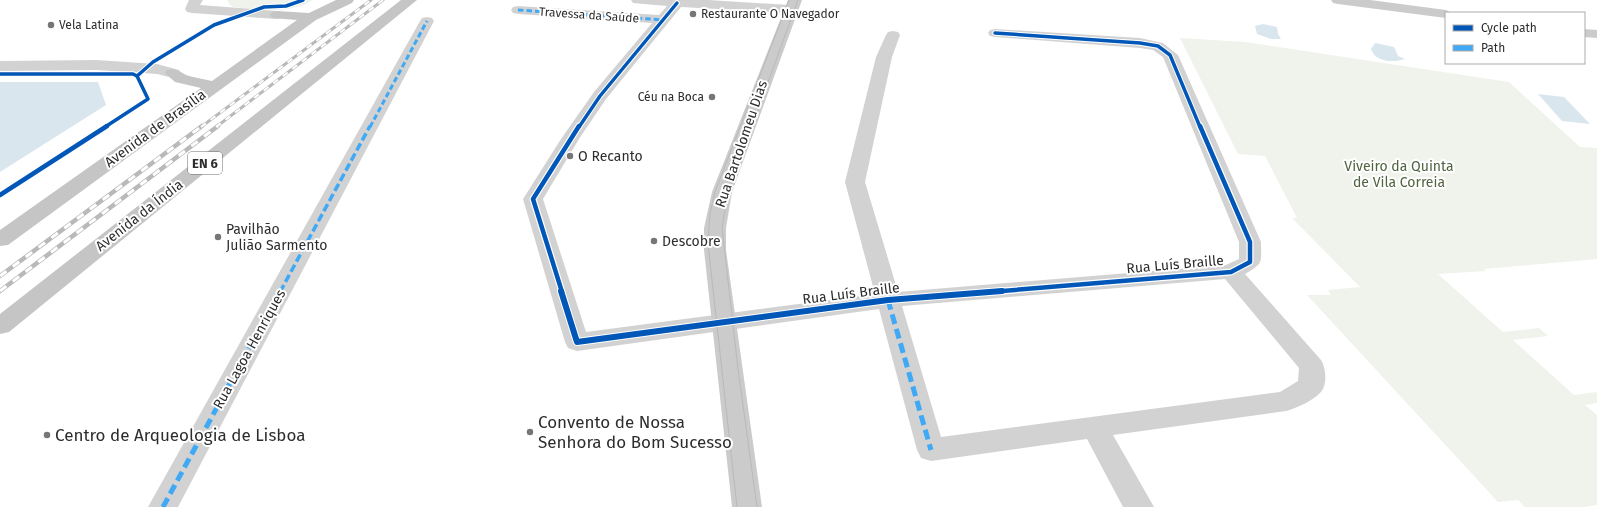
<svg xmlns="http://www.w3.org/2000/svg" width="1597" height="507" viewBox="0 0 1597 507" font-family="'Fira Sans',sans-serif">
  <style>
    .green { fill: #f0f3ec }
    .water { fill: #dae6ee }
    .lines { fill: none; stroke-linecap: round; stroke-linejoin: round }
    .street { fill: #d2d2d2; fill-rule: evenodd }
    .secondary { fill: #cbcbcb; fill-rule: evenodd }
    .primary { fill: #c5c5c5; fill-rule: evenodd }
    .tram { stroke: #b9b9b9; stroke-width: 1 }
    .rail-far1-casing { stroke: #b9b9b9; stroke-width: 3 }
    .rail-casing { stroke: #b9b9b9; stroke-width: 4.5 }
    .rail-far1 { stroke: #fff; stroke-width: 2; stroke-dasharray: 6; stroke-linecap: butt }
    .rail { stroke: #fff; stroke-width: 3; stroke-dasharray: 8; stroke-linecap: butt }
    .quiet-far2 { stroke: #3fa9f5; stroke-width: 3; stroke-dasharray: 5.5 3; stroke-linecap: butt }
    .quiet-far1 { stroke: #3fa9f5; stroke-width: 3.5; stroke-dasharray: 8 3.5; stroke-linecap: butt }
    .quiet { stroke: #3fa9f5; stroke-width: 5; stroke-dasharray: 10 5; stroke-linecap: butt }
    .cycleway-far2-casing { stroke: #fff; stroke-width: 5.5 }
    .cycleway-far1-casing { stroke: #fff; stroke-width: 7 }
    .cycleway-casing { stroke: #fff; stroke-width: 8 }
    .cycleway-far2 { stroke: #0057b8; stroke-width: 3.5 }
    .cycleway-far1 { stroke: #0057b8; stroke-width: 4.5 }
    .cycleway { stroke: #0057b8; stroke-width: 6 }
    .poi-dot { fill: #767676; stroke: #fff; stroke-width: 1.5 }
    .labels { text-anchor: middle; stroke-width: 4; stroke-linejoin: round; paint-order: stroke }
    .far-poi-label { font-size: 12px; fill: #2d2d2d; stroke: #fff; text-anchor: start }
    .far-street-label { font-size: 12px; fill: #2d2d2d; stroke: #fff }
    .shield { fill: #fff; stroke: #6c6c6c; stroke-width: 1 }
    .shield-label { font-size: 13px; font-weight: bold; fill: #2d2d2d }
    .street-label { font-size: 14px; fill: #2d2d2d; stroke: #fff }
    .poi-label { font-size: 14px; fill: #2d2d2d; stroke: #fff; text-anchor: start }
    .park-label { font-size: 14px; fill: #516440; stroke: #fff }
    .near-poi-label { font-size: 17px; fill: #2d2d2d; stroke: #fff; text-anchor: start }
  </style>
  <rect width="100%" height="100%" fill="#fff"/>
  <!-- green -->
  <g class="green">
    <path d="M227 0H313C290 15 260 10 234 7L230 5Z"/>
    <path d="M1180 38 1245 42 1509 82 1580 147 1597 148V259L1484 269 1486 271 1438 274 1503 332 1539 328 1548 336 1513 340 1574 395 1597 392V403L1585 405 1597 415V505L1584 507H1525L1518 500 1498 502 1307 295H1331L1328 290 1360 287 1292 218H1297L1265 156 1238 154Z"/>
  </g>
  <!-- water -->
  <g class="water">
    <path d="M1263 24 1277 27 1278 34 1281 39H1271L1257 34 1255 26Z"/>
    <path d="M1375 43 1394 47 1398 56 1405 59C1393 63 1375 62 1371 49Z"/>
    <path d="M0 82H98L106 105 0 172Z"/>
    <path d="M1538 94 1564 97 1590 124 1562 121Z"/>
  </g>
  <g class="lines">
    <!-- street -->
    <g class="street">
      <path d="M189 0H203L200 5 277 11 282 12 284 15 282 18 277 19 192 13 187 12 185 9Z"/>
      <path d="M631 0H708L790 5 795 6 797 9 795 12 790 13 681 7 606 99 579 139 543 199 586 332 875 294 845 182 876 57 886 35 888 32 893 31 898 32 900 35 892 57 865 182 898 292 1226 265 1239 259V242L1163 57 1153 50 1140 48 995 37 990 36 988 33 990 30 995 29 1140 38 1163 43 1178 55 1261 242C1261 263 1264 263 1245 274L1321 360C1326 368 1328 385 1320 393 1312 401 1297 408 1286 411L1113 435 1154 507H1123L1087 439 931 461 921 458 917 450 879 309 577 351 568 348 565 342 523 199 561 139 594 92 652 23 518 14 513 13 511 10 513 7 518 6 659 15 667 6 633 3ZM1225 279 1299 368 1298 381 1280 392 941 437 902 306Z"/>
      <path d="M427 17 432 18 434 21 178 507H148L420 21 422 18Z"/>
      <path d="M96 60 157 64 179 70 181 73 179 76 173 78 157 74 96 70 0 71V61Z"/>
    </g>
    <!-- secondary -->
    <g class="secondary">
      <path d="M788 0H802L732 192 726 228V250L762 507H732L704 250V228L712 192Z"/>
      <path d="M1331 0H1370L1446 10 1452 13H1446V18L1338 4 1333 3Z"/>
      <path d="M1584 29 1597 30V38L1584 37Z"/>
    </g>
    <!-- primary -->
    <g class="primary">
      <path d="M336 0H354L352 3 316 20 8 245 0 246V230L201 88 175 82 165 73 167 70C177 67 180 73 189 76 196 78 204 79 212 81L297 20 272 18 270 15 272 12 277 11 309 13Z"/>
      <path d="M401 0H417L9 332 0 334V314Z"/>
    </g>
    <!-- tram -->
    <g class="tram">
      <path d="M737 507 708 244 710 213 715 192 789 0"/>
      <path d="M757 507 738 369 722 228 728 192 798 0"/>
    </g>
    <!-- rail-far1 casing -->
    <g class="rail-far1-casing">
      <g id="rail-far1">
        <path d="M201 127 371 0"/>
        <path d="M216 127 383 0"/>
      </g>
    </g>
    <!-- rail casing -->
    <g class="rail-casing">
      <g id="rail">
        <path d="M0 276 202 126"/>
        <path d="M0 291 218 126"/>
      </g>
    </g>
    <!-- rail-far1 -->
    <use href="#rail-far1" class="rail-far1"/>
    <!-- rail -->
    <use href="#rail" class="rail"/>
    <!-- quiet-far2 -->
    <g class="quiet-far2">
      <path d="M518 10 664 20"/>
      <path d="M370 127 427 21"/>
    </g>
    <!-- quiet-far1 -->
    <path class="quiet-far1" d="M280 292 370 126"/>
    <!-- quiet -->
    <g class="quiet">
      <path d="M888 300 931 450"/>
      <path d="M163 507 280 291"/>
    </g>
    <!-- cycleway-far2 casing -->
    <g class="cycleway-far2-casing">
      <g id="cycleway-far2">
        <path d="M995 33 1140 43 1158 46 1170 55 1200 127"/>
        <path d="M0 74H133L137 76 148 99 105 127"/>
        <path d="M137 76 153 62 214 25 264 7 286 6 303 0"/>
        <path d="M579 127 600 96 677 3"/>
      </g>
    </g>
    <!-- cycleway-far1 casing -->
    <g class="cycleway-far1-casing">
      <g id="cycleway-far1">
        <path d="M0 195 107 126"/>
        <path d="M562 292 533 199 579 126"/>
        <path d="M990 292 1231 272 1250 262V242L1200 126"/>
      </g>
    </g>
    <!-- cycleway casing -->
    <g class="cycleway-casing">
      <path id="cycleway" d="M561 291 577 342 888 300 1002 291"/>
    </g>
    <!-- cycleway-far2 -->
    <use href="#cycleway-far2" class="cycleway-far2"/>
    <!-- cycleway-far1 -->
    <use href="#cycleway-far1" class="cycleway-far1"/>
    <!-- cycleway -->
    <use href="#cycleway" class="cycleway"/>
  </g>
  <!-- markers -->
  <g class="poi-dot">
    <circle cx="693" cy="14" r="4"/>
    <circle cx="51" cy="25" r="4"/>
    <circle cx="712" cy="97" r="4"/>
    <circle cx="570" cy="156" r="4"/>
    <circle cx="218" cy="237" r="4"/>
    <circle cx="654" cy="241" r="4"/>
    <circle cx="530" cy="432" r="4"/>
    <circle cx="47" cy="435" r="4"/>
  </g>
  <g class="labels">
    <!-- far-poi labels -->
    <g class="far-poi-label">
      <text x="701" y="18">Restaurante O Navegador</text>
      <text x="59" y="29">Vela Latina</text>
      <text x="704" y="101" text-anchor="end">Céu na Boca</text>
    </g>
    <!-- far-street labels -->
    <g class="far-street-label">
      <text transform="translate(589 15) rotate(4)" y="4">Travessa da Saúde</text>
    </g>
    <!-- shield labels -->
    <rect class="shield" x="188" y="152" width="34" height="22" rx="3"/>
    <g class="shield-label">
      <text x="205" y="168">EN 6</text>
    </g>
    <!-- street labels -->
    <g class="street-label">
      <text transform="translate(155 128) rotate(-36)" y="5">Avenida de Brasília</text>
      <text transform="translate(741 144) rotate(-71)" y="5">Rua Bartolomeu Dias</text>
      <text transform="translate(139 215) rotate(-38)" y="5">Avenida da Índia</text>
      <text transform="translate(1175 264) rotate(-5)" y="5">Rua Luís Braille</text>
      <text transform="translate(851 293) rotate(-7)" y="5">Rua Luís Braille</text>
      <text transform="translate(249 349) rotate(-61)" y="5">Rua Lagoa Henriques</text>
    </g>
    <!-- poi labels -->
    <g class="poi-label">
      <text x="578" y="161">O Recanto</text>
      <text x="226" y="234">Pavilhão<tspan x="226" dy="16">Julião Sarmento</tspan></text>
      <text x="662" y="246">Descobre</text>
    </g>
    <!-- park labels -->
    <g class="park-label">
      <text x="1399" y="171">Viveiro da Quinta<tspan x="1399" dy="16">de Vila Correia</tspan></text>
    </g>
    <!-- near-poi labels -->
    <g class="near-poi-label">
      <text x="538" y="428">Convento de Nossa<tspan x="538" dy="20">Senhora do Bom Sucesso</tspan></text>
      <text x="55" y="441">Centro de Arqueologia de Lisboa</text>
    </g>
  </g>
  <!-- legend -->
  <rect x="1445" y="12" width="140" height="52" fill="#ffffff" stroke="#ababab"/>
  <rect x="1453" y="25" width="20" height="6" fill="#0057b8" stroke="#ababab"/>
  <text x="1481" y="32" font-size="12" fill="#2d2d2d">Cycle path</text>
  <rect x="1453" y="45" width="20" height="6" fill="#3fa9f5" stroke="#ababab"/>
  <text x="1481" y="52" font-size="12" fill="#2d2d2d">Path</text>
</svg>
